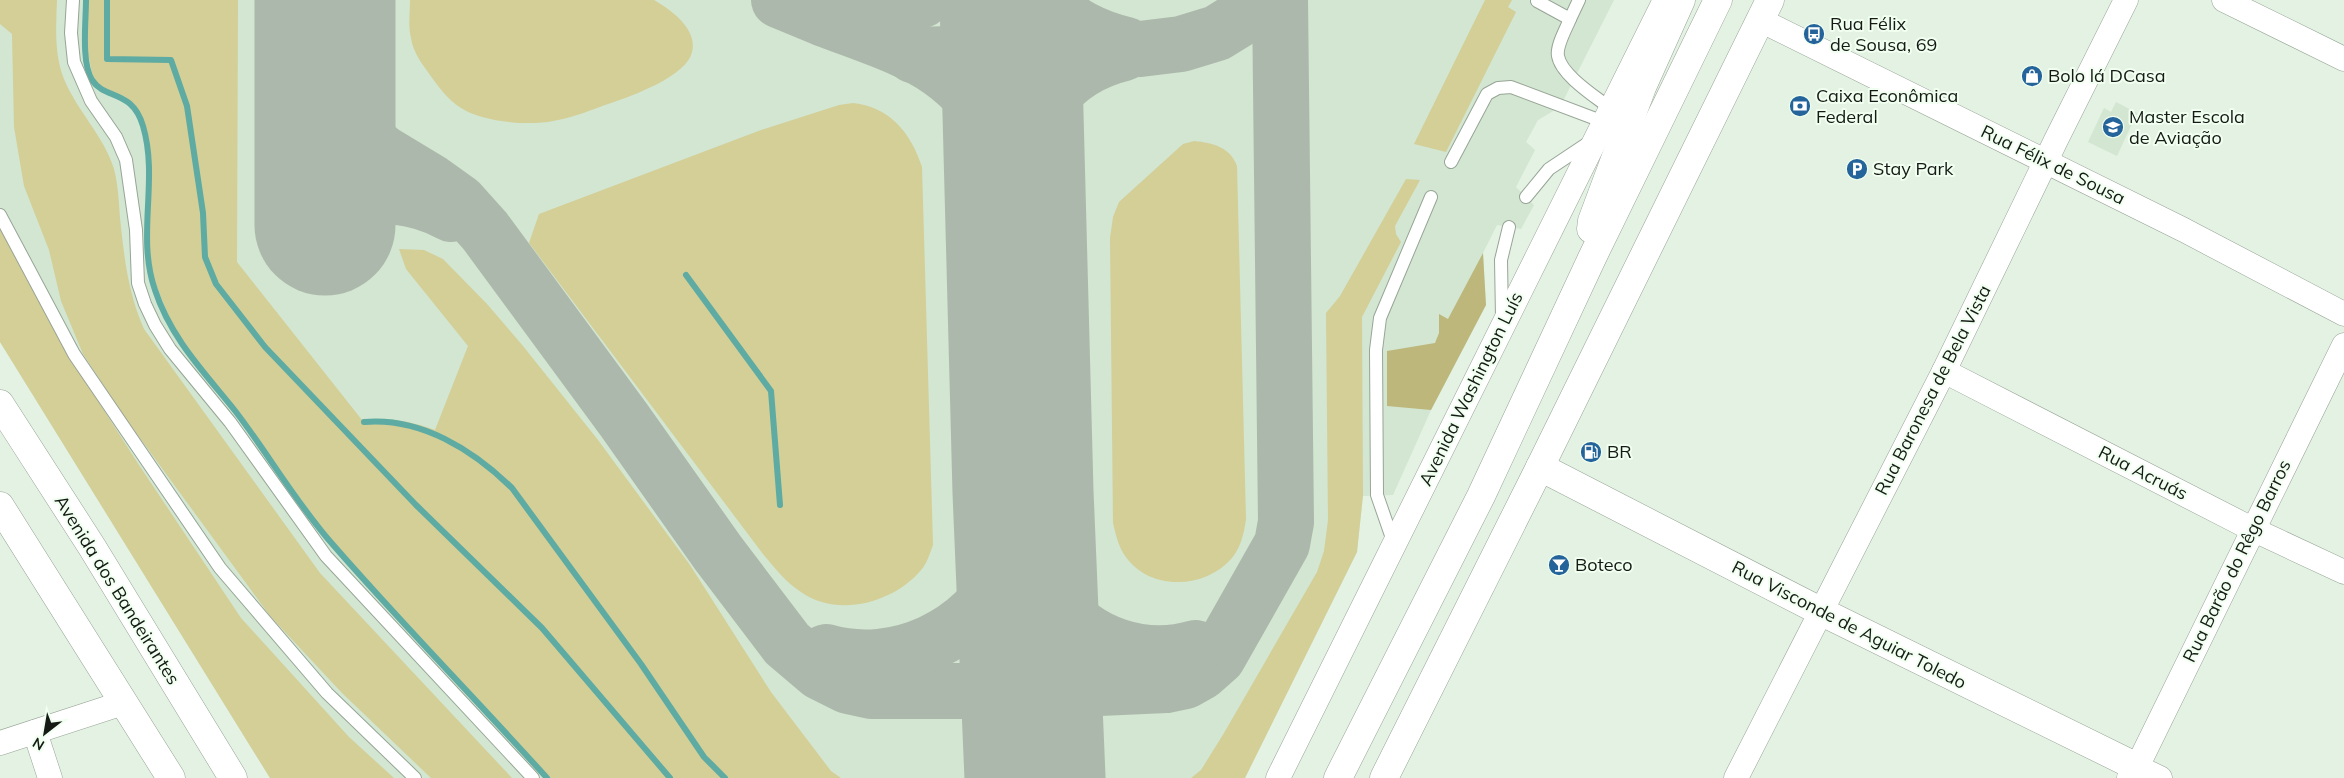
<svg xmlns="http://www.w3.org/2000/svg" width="2344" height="778" viewBox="0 0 2344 778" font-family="Mulish,sans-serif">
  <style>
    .built { fill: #d2e6d1 }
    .green { fill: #d4ce97 }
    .forest { fill: #bdb77b }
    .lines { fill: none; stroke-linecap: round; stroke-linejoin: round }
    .stream { stroke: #5daba2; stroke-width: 6 }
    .taxiway { stroke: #acb8ac; stroke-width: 56 }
    .runway { stroke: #acb8ac; stroke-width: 141 }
    .service-casing { stroke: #97a596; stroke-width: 14 }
    .minor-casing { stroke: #97a596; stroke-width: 25 }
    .tertiary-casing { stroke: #97a596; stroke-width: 29 }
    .trunk-casing { stroke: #97a596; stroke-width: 29 }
    .service { stroke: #fff; stroke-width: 12 }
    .minor { stroke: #fff; stroke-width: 24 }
    .tertiary { stroke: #fff; stroke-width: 28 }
    .trunk { stroke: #fff; stroke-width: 28 }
    .labels { text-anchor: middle; stroke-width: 4; stroke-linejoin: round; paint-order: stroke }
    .poi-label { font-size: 18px; fill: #151a15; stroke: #f0ffef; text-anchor: start }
    .street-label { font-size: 18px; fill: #151a15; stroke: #f0ffef }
  </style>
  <rect width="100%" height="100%" fill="#e3f2e2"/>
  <!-- built -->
  <g class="built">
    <path d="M0 0H1614L1560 107 1538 120 1526 142 1535 150 1516 187 1534 205 1521 229 1497 225 1483 253 1486 305 1431 410 1393 495 1363 496 1357 552 1245 778H270L0 342Z"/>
    <path d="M2116 102 2137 113 2117 156 2088 142 2104 108 2111 112Z"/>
  </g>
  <!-- green -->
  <g class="green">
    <path d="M0 0H57C56 26 54 54 64 79 77 111 104 136 114 169 118 184 119 203 120 218 124 257 128 293 144 329L320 573 512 778H431L342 693 270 616 123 415 83 354 61 301 49 250 24 186 14 127 12 34 0 24Z"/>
    <path d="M87 0H238L237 262 362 420C388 417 410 421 435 430L468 346 406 269 399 249 424 250 443 259 487 304 523 346 598 440 690 565 771 692 831 771 841 778H550L328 537 238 412 191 357 173 327 150 270 147 246 150 168 149 140 144 122 136 106 123 96 98 85 93 78 87 49Z"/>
    <path d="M410 0H654C671 10 698 29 692 52 687 76 632 96 611 103 593 109 573 118 553 121 528 126 483 122 461 108 448 100 438 86 430 75 422 64 413 52 411 38 408 26 410 12 410 0Z"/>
    <path d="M1485 0H1512L1508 7 1516 12 1446 152 1414 144Z"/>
    <path d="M853 103C890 107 911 133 922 167L933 545C930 553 927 563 922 569 894 603 838 618 801 592 785 582 775 568 763 554L529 243 539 214 761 130 839 105Z"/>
    <path d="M1194 141C1213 143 1230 147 1237 166L1246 519C1244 533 1241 547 1232 558 1203 592 1142 591 1121 549 1117 541 1115 531 1113 523L1110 238 1113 217 1119 202 1183 144Z"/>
    <path d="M1406 179 1420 180 1395 226 1396 234 1401 242 1362 317 1363 495 1357 552 1245 778H1191L1201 770 1224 733 1317 572 1324 551 1328 520 1326 313 1340 296Z"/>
    <path d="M0 227 70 357 137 462 241 618 349 737 394 778H270L0 342Z"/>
  </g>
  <!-- forest -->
  <path class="forest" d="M1483 253 1486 305 1431 410 1387 406V351L1435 343 1439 333V314L1448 319Z"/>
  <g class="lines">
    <!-- stream -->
    <g class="stream">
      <path d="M86 0C86 21 81 62 92 80 105 100 132 89 143 126 159 180 136 236 155 290 171 339 205 373 236 412 268 454 294 499 328 539 399 621 475 698 547 778"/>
      <path d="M107 0V59L171 60 187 106 203 213 205 257 216 284 265 347 416 505 542 628 670 778"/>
      <path d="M686 275 771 391 780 505"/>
      <path d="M364 422C421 417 473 450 512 488L641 664 704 757 725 778"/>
    </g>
    <!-- taxiway -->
    <g class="taxiway">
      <path d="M779 0 825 19"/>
      <path d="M922 0C886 13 864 20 825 19 860 33 910 48 940 70 991 106 1009 153 1016 213"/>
      <path d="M1046 0C1069 25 1094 37 1126 45"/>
      <path d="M326 52 340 100 348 117 364 138 383 153 431 182 459 202 485 231 624 420 718 553 787 644 820 672 848 686 871 691H1032L1166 685 1185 681 1201 672 1218 657 1282 544 1286 522 1280 0"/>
      <path d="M913 55 1140 49 1181 44 1217 33 1243 17 1265 0"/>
      <path d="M1015 181C1033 117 1054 70 1124 53"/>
      <path d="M326 196C369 195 411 191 451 214"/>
      <path d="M1025 542C1034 561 1042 584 1055 601 1087 645 1144 663 1196 648"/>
      <path d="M826 652C896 672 975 635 1006 570 1017 547 1019 518 1023 492"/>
    </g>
    <!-- runway -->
    <g class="runway">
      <path d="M325 0V225"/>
      <path d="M1010 0 1023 492 1035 778"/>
    </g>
    <!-- service casing -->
    <g class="service-casing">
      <g id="service">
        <path d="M73 0 71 33 74 62 91 101 116 137 126 160 136 230 138 283 145 304 155 325 170 349 230 422 326 556 533 778"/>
        <path d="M1537 1 1570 19 1579 0"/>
        <path d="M1570 19C1566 29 1556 46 1558 56 1561 75 1596 97 1610 108"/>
        <path d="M1451 162 1487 94 1498 88 1511 87 1604 122"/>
        <path d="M1526 197 1549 169 1591 141"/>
        <path d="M0 215 74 354 220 568 327 693 415 778"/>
        <path d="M1502 318 1501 260 1509 227"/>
        <path d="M1394 544 1377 495 1376 350 1380 318 1431 197"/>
      </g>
    </g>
    <!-- minor casing -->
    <g class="minor-casing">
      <g id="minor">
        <path d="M2224 0 2344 59"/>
        <path d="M1760 20 2184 230 2344 314"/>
        <path d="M1944 371 2252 529 2344 572"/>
        <path d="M35 732 50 778"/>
        <path d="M0 743 123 703"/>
        <path d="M1278 778 1665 0"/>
        <path d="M1736 778 1944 371 2056 140 2126 0"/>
        <path d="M2160 778 2137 767 2344 345"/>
      </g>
    </g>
    <!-- tertiary casing -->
    <g class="tertiary-casing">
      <path id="tertiary" d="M1540 467 1820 611 2137 767 2131 778"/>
    </g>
    <!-- trunk casing -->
    <g class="trunk-casing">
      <g id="trunk">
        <path d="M1591 229 1592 221 1642 87 1681 0"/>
        <path d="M0 404 92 547 233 778"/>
        <path d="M0 506 171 778"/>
        <path d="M1338 778 1481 496 1592 258 1718 0"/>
        <path d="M1384 778 1540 467 1770 0"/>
      </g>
    </g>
    <!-- service -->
    <use href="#service" class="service"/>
    <!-- minor -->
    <use href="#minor" class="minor"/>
    <!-- tertiary -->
    <use href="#tertiary" class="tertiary"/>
    <!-- trunk -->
    <use href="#trunk" class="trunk"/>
  </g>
  <!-- icons -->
  <defs>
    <g id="bus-disc" transform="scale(1.125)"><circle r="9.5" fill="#24649a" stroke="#f0ffef"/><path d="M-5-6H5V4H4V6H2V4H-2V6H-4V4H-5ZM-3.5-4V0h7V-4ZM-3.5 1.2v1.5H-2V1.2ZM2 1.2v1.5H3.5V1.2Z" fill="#fff"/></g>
    <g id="shop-disc" transform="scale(1.125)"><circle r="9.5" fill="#24649a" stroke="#f0ffef"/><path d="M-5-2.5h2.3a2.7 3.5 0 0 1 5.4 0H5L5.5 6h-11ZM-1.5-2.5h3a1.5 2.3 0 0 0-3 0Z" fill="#fff"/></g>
    <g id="bank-disc" transform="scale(1.125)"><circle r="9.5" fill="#24649a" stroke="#f0ffef"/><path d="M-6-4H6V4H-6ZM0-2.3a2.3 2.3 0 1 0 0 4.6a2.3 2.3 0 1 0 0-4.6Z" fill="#fff"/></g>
    <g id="university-disc" transform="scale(1.125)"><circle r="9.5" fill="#24649a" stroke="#f0ffef"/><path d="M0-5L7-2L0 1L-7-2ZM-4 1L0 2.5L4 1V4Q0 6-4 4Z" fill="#fff"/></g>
    <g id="parking-disc" transform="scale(1.125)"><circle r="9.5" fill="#24649a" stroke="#f0ffef"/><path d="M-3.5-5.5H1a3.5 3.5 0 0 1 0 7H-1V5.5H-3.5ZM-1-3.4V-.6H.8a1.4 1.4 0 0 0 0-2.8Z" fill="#fff"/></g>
    <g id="fuel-disc" transform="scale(1.125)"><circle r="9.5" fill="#24649a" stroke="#f0ffef"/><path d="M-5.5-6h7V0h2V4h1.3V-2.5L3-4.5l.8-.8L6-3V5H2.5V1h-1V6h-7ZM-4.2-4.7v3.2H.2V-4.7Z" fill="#fff"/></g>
    <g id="bar-disc" transform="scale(1.125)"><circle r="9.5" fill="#24649a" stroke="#f0ffef"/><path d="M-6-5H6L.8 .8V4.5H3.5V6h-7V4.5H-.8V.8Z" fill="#fff"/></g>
  </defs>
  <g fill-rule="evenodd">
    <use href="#bus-disc" x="1814" y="34"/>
    <use href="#shop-disc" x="2032" y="76"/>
    <use href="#bank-disc" x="1800" y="106"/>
    <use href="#university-disc" x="2113" y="127"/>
    <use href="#parking-disc" x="1857" y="169"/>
    <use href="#fuel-disc" x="1591" y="452"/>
    <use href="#bar-disc" x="1559" y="565"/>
  </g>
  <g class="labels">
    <!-- poi labels -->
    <g class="poi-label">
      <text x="1830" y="30">Rua Félix<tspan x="1830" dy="21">de Sousa, 69</tspan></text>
      <text x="2048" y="82">Bolo lá DCasa</text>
      <text x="1816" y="102">Caixa Econômica<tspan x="1816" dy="21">Federal</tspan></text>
      <text x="2129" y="123">Master Escola<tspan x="2129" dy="21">de Aviação</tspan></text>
      <text x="1873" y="175">Stay Park</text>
      <text x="1607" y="458">BR</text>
      <text x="1575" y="571">Boteco</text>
    </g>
    <!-- street labels -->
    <g class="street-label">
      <text transform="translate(2053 165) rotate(26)" y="6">Rua Félix de Sousa</text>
      <text transform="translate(1471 389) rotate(-64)" y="6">Avenida Washington Luís</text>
      <text transform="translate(1933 390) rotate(-63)" y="6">Rua Baronesa de Bela Vista</text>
      <text transform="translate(2143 473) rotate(27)" y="6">Rua Acruás</text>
      <text transform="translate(2237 561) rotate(-64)" y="6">Rua Barão do Rêgo Barros</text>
      <text transform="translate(117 590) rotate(58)" y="6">Avenida dos Bandeirantes</text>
      <text transform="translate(1849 625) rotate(27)" y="6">Rua Visconde de Aguiar Toledo</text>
    </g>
  </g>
  <!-- north arrow -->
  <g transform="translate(45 733) rotate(211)" stroke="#f0ffef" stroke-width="4" paint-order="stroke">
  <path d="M0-4L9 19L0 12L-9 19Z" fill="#151a15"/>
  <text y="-8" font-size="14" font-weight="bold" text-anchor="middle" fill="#151a15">N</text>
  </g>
</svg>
